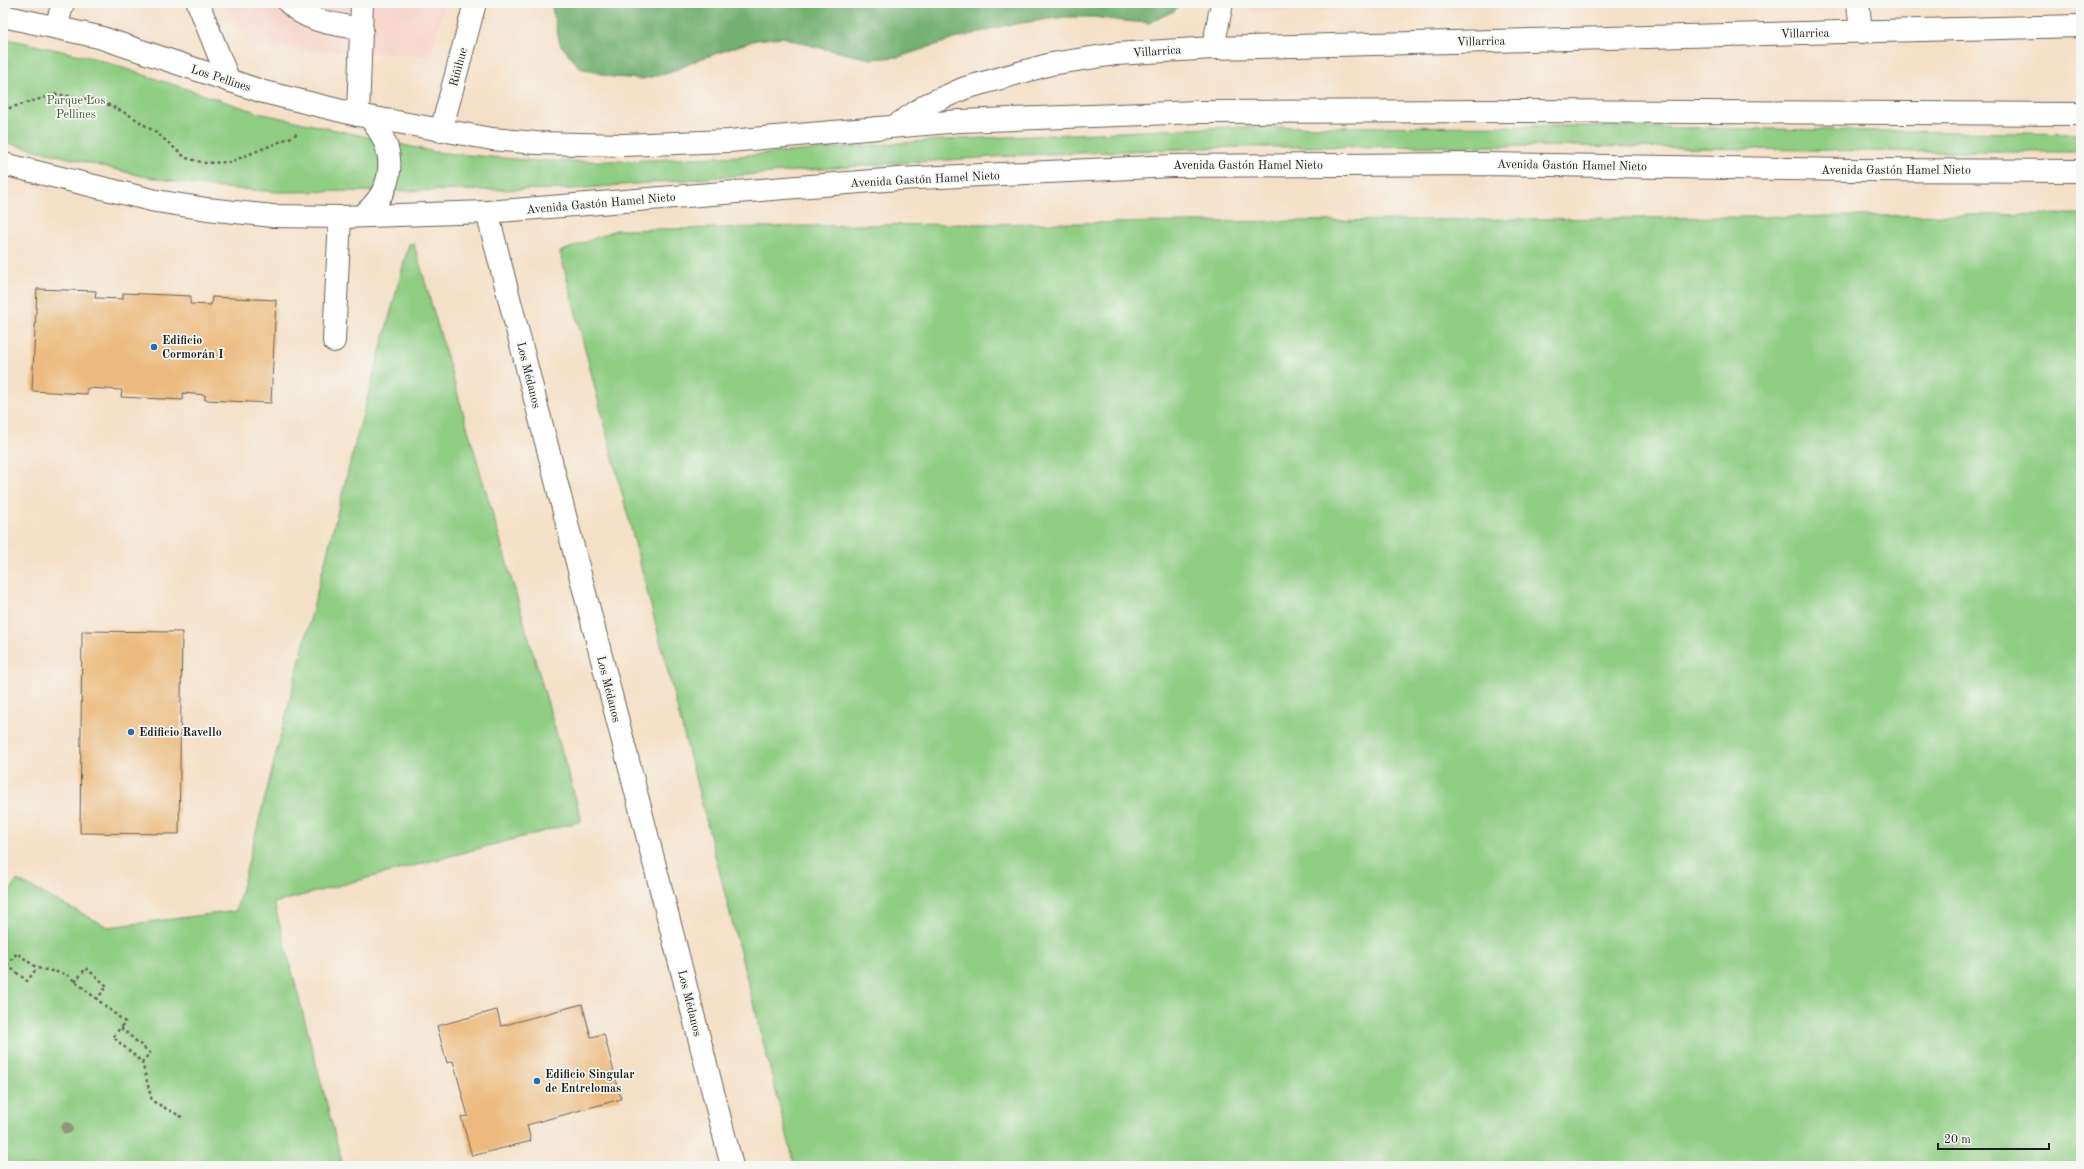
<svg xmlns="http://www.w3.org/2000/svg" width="2084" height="1169" viewBox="0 0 2084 1169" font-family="'Old Standard TT',serif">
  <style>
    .built { fill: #f7d1c7 }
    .green { fill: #8fcd83; stroke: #567450 }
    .forest { fill: #73b071; stroke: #486646 }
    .building { fill: #ecba7e }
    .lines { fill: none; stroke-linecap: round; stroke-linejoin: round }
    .service-casing { stroke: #686158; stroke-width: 24 }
    .minor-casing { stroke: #686158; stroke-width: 24 }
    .tertiary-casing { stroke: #686158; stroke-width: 24 }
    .secondary-casing { stroke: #686158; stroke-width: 24 }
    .path { stroke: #686158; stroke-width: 2.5; stroke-dasharray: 3 3; stroke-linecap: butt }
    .service { stroke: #fff; stroke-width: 22 }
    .minor { stroke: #fff; stroke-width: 22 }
    .tertiary { stroke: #fff; stroke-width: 22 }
    .secondary { stroke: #fff; stroke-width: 22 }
    .tree { fill: #93967c }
    .poi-dot { fill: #1f6fb2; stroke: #f6f6f2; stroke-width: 1.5 }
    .labels { text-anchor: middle; stroke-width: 3.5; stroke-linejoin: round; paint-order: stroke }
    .street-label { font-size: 12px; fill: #1c1c1c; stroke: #f6f6f2 }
    .park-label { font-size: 12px; fill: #445a40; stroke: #f6f6f2 }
    .poi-label { font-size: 12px; font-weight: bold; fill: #1c1c1c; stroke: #f6f6f2; text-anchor: start }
  </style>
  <rect width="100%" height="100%" fill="#f6f6f2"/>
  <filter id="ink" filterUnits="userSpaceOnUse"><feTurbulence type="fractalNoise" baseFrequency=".025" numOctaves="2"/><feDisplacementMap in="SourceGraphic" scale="8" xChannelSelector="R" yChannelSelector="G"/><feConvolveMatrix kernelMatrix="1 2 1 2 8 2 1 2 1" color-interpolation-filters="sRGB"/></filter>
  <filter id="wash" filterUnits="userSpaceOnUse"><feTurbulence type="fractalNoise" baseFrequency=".012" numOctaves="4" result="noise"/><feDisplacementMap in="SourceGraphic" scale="16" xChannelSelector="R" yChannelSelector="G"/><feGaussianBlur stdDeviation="0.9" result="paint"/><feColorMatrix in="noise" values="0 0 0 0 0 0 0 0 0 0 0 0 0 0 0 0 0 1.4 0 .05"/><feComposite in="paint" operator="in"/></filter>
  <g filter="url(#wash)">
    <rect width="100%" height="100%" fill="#f4e0c6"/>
    <!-- built -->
    <g class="built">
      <path d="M228 3H445L431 56 253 48Z"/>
      <path d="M1252 3H1578L1250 12Z"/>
    </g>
    <!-- green -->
    <g class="green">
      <path d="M3 38 93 58 259 113 435 152 536 161H626L738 156 938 140 1231 127 1576 126 2081 134V152H1923L1575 146 1234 147 1025 155 884 164 573 189 279 192 209 187 142 176 3 142Z"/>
      <path d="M2081 214V1166H795L560 252 616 230 860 225Z"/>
      <path d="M409 244H414L582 821 274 903 343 1166H3V903L17 880 108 927 236 911 351 459Z"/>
    </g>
    <!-- forest -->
    <path class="forest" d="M551 3H1182L1174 11 1149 23 1122 21 1094 17H1064L1007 25 954 39 899 57 871 59 811 46 783 37 756 40 700 59 669 73 642 79 612 77 580 68 560 44Z"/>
    <g id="blocks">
      <!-- building -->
      <g class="building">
        <path d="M37 289 96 291 95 298 123 299V293L191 296 190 304 211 305 212 297 276 300 271 403 205 400V395L183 393V400L121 397 122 390 87 388V394L32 391Z"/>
        <path d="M82 631 182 632 179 834 80 833Z"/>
        <path d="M582 1004 591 1037 604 1034 621 1099 527 1125 531 1141 472 1156 461 1117 468 1116 453 1061 447 1063 437 1026 497 1010 501 1026Z"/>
      </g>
    </g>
  </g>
  <g filter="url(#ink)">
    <use href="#blocks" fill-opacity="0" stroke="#686158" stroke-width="1"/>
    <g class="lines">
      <!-- service casing -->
      <g class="service-casing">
        <g id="service">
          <path d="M198 3 229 81"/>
          <path d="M289 3C308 23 337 24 362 29"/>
          <path d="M1858 3 1861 32"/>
          <path d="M56 27 63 3"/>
          <path d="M1213 48 1222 3"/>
          <path d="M358 115 362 3"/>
          <path d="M334 341 340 217"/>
        </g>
      </g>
      <!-- minor casing -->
      <g class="minor-casing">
        <g id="minor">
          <path d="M895 126 928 104 965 88 1051 64 1116 54 1213 48 2081 26"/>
          <path d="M487 212 732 1166"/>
        </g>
      </g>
      <!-- tertiary casing -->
      <g class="tertiary-casing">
        <path id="tertiary" d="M441 131 475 3"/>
      </g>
      <!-- secondary casing -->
      <g class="secondary-casing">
        <g id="secondary">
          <path d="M3 16 99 37 264 92 358 115 492 139 536 143 623 145 729 141 960 121 1198 112 1524 111 2081 114"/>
          <path d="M3 164 156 201 207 209 273 216 340 217 487 212 898 179 1173 166 1484 164 1852 170 2081 171"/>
          <path d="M362 216C396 188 398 152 370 118"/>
        </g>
      </g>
      <!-- path -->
      <g class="path">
        <path d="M3 61V62"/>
        <path d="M3 110 56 94 101 101 131 116 158 134 186 158 205 163 230 162 294 136 298 132"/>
        <path d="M7 965 27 981 37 968"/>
        <path d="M3 970 17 953 37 968 66 974 125 1022 113 1037 142 1062 152 1101 182 1117"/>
        <path d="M75 982 86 968 107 986 97 999"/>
        <path d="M121 1028 150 1053 142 1062"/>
      </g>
      <!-- service -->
      <use href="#service" class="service"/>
      <!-- minor -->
      <use href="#minor" class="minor"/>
      <!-- tertiary -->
      <use href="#tertiary" class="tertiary"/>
      <!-- secondary -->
      <use href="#secondary" class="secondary"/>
    </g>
    <!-- trees -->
    <circle class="tree" cx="67" cy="1128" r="6"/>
  </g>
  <!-- markers -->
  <g class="poi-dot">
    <circle cx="154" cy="347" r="4"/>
    <circle cx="131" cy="732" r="4"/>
    <circle cx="537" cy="1081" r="4"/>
  </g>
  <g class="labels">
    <!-- street labels -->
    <g class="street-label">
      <text transform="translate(1805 33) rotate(-1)" y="4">Villarrica</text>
      <text transform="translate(1481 41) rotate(-1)" y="4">Villarrica</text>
      <text transform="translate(1157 51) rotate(-4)" y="4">Villarrica</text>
      <text transform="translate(458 67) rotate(-75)" y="4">Riñihue</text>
      <text transform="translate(221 78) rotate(18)" y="4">Los Pellines</text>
      <text x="1248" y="169">Avenida Gastón Hamel Nieto</text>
      <text transform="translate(1572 165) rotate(1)" y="4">Avenida Gastón Hamel Nieto</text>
      <text x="1896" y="174">Avenida Gastón Hamel Nieto</text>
      <text transform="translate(925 179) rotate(-3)" y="4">Avenida Gastón Hamel Nieto</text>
      <text transform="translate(601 203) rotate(-5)" y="4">Avenida Gastón Hamel Nieto</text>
      <text transform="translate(529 375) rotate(76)" y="4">Los Médanos</text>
      <text transform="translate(609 689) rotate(76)" y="4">Los Médanos</text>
      <text transform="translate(690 1003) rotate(76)" y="4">Los Médanos</text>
    </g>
    <!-- park labels -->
    <g class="park-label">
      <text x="76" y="104">Parque Los<tspan x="76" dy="14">Pellines</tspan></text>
    </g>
    <!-- poi labels -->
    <g class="poi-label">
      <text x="162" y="344">Edificio<tspan x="162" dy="14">Cormorán I</tspan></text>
      <text x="139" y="736">Edificio Ravello</text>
      <text x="545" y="1078">Edificio Singular<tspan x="545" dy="14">de Entrelomas</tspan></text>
    </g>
  </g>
  <!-- margin -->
  <rect width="2084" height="1169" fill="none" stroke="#f6f6f2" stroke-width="16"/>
  <!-- scale -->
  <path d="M1938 1143v6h111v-6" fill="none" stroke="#1c1c1c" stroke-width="2"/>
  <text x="1944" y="1143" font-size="12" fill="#1c1c1c" stroke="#f6f6f2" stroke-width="3" paint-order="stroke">20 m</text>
</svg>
